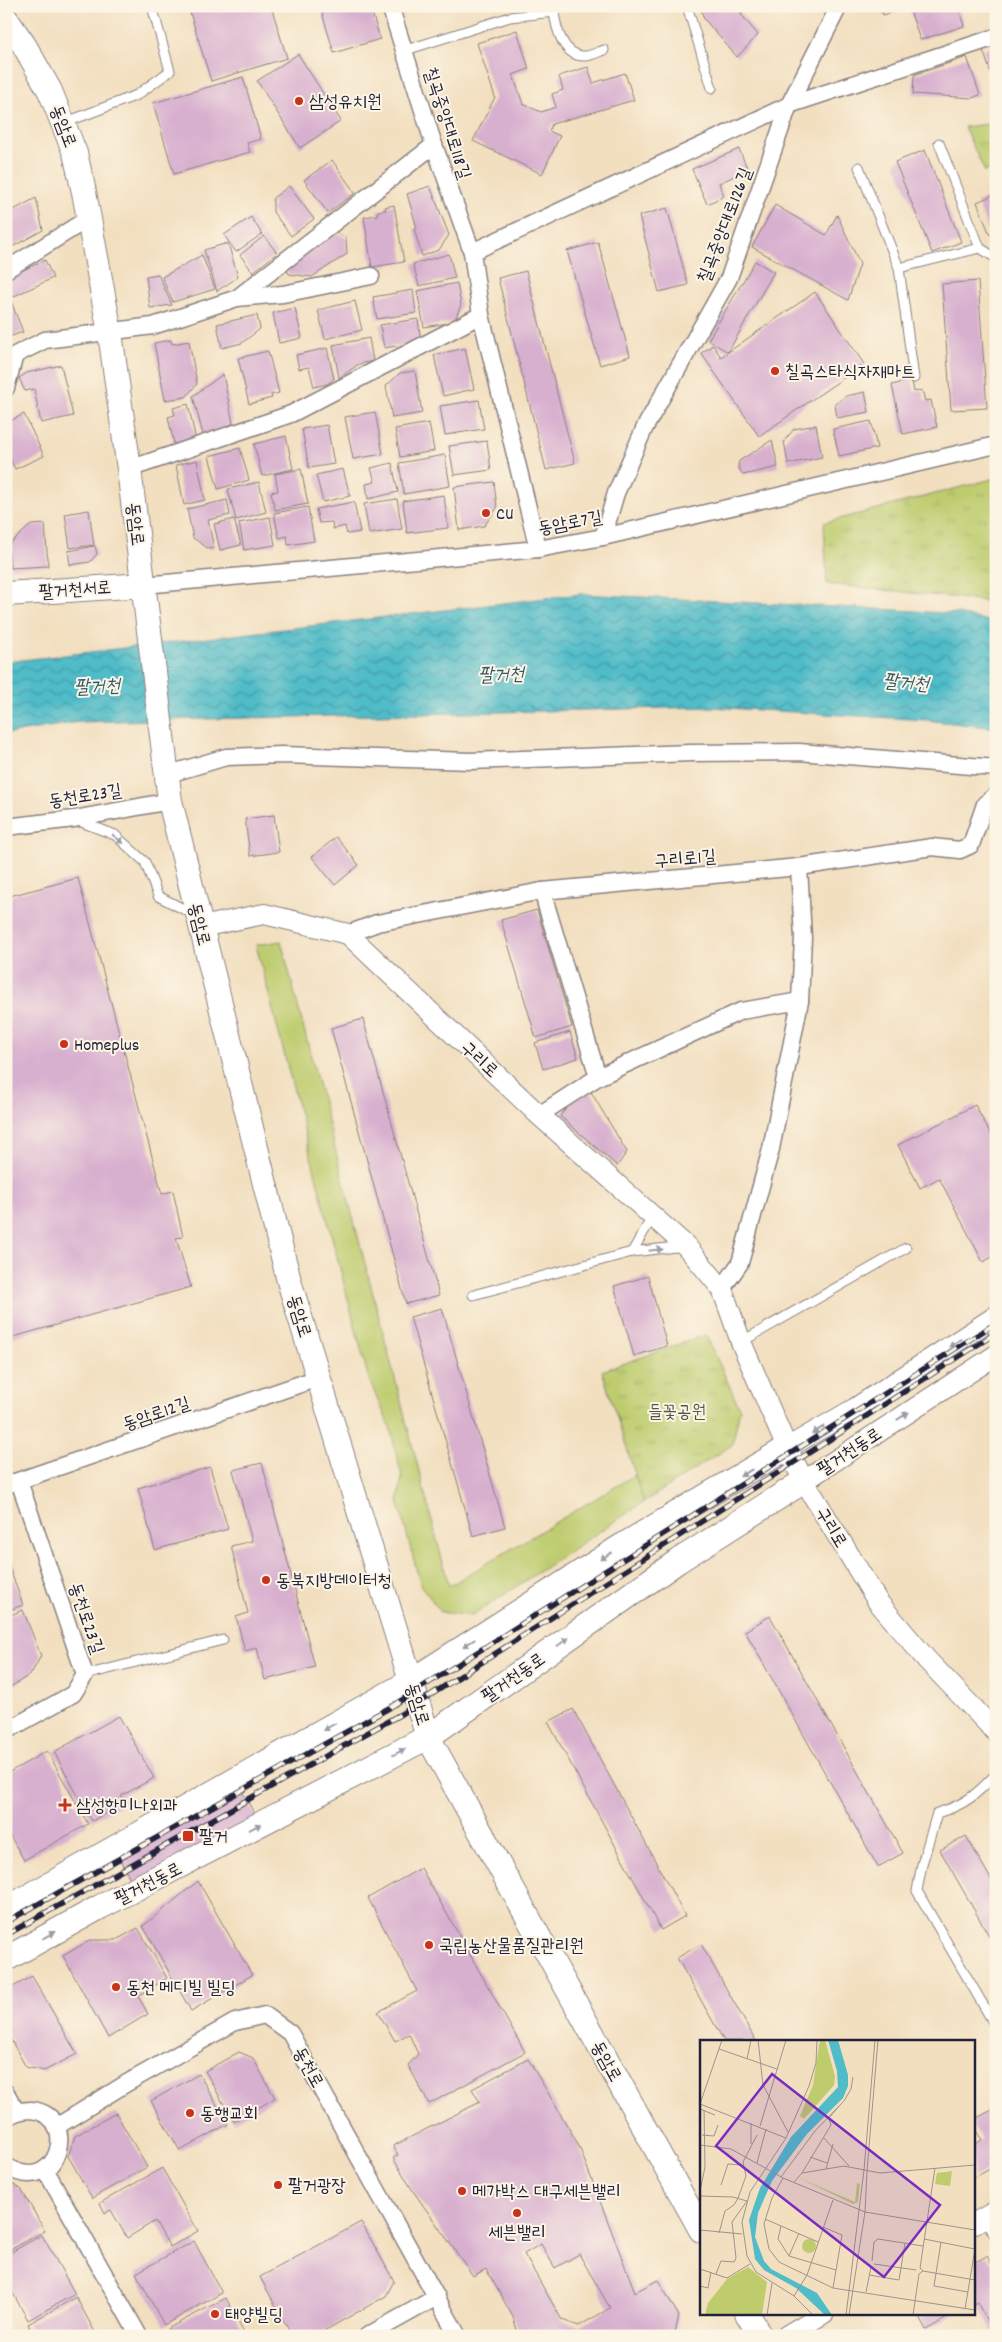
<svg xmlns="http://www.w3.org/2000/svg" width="1002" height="2342" viewBox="0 0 1002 2342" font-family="Dekko,'Poor Story',sans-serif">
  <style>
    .grass { fill: #becc6e; stroke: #707754 }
    .park { fill: url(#park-tufts); stroke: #707754 }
    .water { fill: url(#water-waves); stroke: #386f82 }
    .building { fill: #d8b0cf; fill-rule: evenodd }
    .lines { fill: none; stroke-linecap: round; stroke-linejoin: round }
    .service-casing { stroke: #8a807e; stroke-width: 11 }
    .minor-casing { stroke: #8a807e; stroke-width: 19 }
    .tertiary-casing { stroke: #8a807e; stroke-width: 22 }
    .secondary-casing { stroke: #8a807e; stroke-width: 26 }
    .service { stroke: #fff; stroke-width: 9 }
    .minor { stroke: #fff; stroke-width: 16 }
    .tertiary { stroke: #fff; stroke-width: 20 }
    .secondary { stroke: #fff; stroke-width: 24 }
    .rail-casing { stroke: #22223b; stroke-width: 5.5 }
    .rail { stroke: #fcf5e5; stroke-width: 4; stroke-dasharray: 11; stroke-linecap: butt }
    .oneway { fill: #9c9ca7 }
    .poi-dot { fill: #c8321e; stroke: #fcf5e5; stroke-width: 2 }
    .labels { text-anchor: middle; stroke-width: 4; stroke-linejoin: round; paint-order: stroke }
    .poi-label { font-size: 18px; fill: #22223b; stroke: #fcf5e5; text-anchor: start }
    .street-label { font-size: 18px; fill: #22223b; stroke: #fcf5e5 }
    .park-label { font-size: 18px; fill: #51554a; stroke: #fcf5e5 }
    .water-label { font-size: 19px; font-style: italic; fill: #32586c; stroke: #fcf5e5 }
    .inset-road { fill: none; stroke: #9f938b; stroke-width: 1 }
    .view { fill: #7b2cbf; fill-opacity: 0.15; stroke: #7b2cbf; stroke-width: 2.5 }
    .inset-edge { fill: none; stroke: #22223b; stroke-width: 2.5 }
  </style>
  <defs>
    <pattern id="park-tufts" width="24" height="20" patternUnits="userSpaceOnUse" patternTransform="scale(1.25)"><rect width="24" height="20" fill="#becc6e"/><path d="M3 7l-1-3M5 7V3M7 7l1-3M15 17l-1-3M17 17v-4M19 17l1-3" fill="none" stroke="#a3af60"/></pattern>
    <pattern id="water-waves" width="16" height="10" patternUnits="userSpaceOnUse" patternTransform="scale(1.25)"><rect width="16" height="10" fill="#4fbcc8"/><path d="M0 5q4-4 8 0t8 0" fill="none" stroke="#4198a4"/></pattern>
  </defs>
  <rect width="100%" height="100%" fill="#fcf5e5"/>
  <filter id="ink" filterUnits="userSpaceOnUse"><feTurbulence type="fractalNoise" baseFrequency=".02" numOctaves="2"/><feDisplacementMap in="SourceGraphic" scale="10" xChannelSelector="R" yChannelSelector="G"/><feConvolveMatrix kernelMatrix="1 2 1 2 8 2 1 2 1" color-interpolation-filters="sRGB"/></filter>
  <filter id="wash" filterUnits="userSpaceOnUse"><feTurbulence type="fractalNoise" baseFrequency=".0096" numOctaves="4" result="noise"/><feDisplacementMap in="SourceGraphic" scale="20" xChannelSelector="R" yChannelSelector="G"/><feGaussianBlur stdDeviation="1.12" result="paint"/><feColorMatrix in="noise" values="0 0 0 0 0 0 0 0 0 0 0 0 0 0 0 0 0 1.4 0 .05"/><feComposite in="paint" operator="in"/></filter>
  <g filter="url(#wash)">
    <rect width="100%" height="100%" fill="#f2dfc0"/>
    <!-- grass -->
    <path class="grass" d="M281 941 449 1586 635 1475 644 1502 472 1616 441 1612 421 1586 398 1502 402 1477 390 1427 369 1380 256 945Z"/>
    <!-- park -->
    <g class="park">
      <path d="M996 123V166L985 172 964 127Z"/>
      <path d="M996 478V602L827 584 824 523Z"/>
      <path d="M706 1335 740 1409 732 1445 644 1502 602 1371Z"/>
    </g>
    <!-- water -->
    <path class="water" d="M580 594 915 611 958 614 996 623V728L926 720 710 707 78 722 6 734V662Z"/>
    <g id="blocks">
      <!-- building -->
      <g class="building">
        <path d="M188 6H271L287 58 211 81Z"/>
        <path d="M320 6H370L380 39 334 53Z"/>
        <path d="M700 6H748L749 8 740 13 758 35 737 57 704 19Z"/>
        <path d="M880 6H911V7L883 15Z"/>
        <path d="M920 6H958L964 26 920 40 910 10Z"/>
        <path d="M517 30 529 69 513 75 523 104 541 112 556 107 552 94 563 90 559 76 588 67 593 83 625 73 634 100 552 124 549 131 560 136 542 174 473 141 495 97 477 43Z"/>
        <path d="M996 45V85H995L983 50Z"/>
        <path d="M298 54 341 121 300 148 257 81Z"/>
        <path d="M967 57 980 95 972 98 913 94 914 75Z"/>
        <path d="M243 77 261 139 247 143 250 152 174 174 153 103Z"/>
        <path d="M6 103 13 114 6 118Z"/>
        <path d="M739 149 748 170 719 183 724 196 707 204 692 169Z"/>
        <path d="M925 150 961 242 932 253 895 162Z"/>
        <path d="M332 160 355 193 328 213 304 180Z"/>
        <path d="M289 186 314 219 291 236 273 212V198Z"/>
        <path d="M430 186 449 235 439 250 422 256 414 229 417 228 407 194Z"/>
        <path d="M996 194V232L990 235 977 202Z"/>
        <path d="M36 198 43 230 12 247 6 236V214Z"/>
        <path d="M394 205 404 262 372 267 364 217 377 215 378 211 386 210 385 207Z"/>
        <path d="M775 205 826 235 837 215 860 264 848 300 752 247Z"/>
        <path d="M667 208 688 285 659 292 639 216Z"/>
        <path d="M251 217 262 234 236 252 224 235Z"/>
        <path d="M335 232 346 238 347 254 312 277 289 274 286 269Z"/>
        <path d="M264 236 277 253 253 272 240 255Z"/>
        <path d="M598 242 630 356 600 365 567 251Z"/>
        <path d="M228 243 238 277 217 291 204 250Z"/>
        <path d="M449 254 455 278 419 286 413 264Z"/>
        <path d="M202 255 215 289 173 302 162 277Z"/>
        <path d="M45 260 53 278 12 297 6 285V278Z"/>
        <path d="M755 261 774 272 728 352 708 340Z"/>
        <path d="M526 271 575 463 546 470 498 278Z"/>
        <path d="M158 274 172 305 150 308 146 276Z"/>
        <path d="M978 281 987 408 951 410 942 284Z"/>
        <path d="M457 283 461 305 454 322 424 327 417 291Z"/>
        <path d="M413 290 416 313 377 319 373 297Z"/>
        <path d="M815 292 864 364 759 436 701 353 713 345 721 357Z"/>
        <path d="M9 296 23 332 6 338V297Z"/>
        <path d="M355 301 362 330 325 339 318 310Z"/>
        <path d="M295 308 302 338 279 343 273 313Z"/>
        <path d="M257 315 260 329 242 343 222 348 217 324Z"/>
        <path d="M418 319 421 342 384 348 380 325Z"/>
        <path d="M369 338 373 361 359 364 339 378 333 345Z"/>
        <path d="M171 340 172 344 189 341 197 384 186 397 165 400 154 343Z"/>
        <path d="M327 348 334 379 327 384 314 387 309 367 299 369 296 355Z"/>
        <path d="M465 348 474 389 443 396 434 355Z"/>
        <path d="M268 351 279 393 271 395 272 398 249 404 238 358Z"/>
        <path d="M61 365 73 416 41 423 34 389 25 391 19 378 27 373Z"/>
        <path d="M415 371 422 413 392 418 386 386 400 373Z"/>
        <path d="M223 374 233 423 220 431 203 435 193 396Z"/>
        <path d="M912 380 914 392 922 390 925 401 931 400 937 427 903 434 892 385Z"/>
        <path d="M865 392 869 412 837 418 835 404 846 396Z"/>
        <path d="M479 400 484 429 445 435 440 406Z"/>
        <path d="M188 404 196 440 174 444 168 417 175 415 173 408Z"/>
        <path d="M375 412 383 454 353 459 345 417Z"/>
        <path d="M24 414 44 456 15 469 6 451V423Z"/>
        <path d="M871 421 877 448 839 456 833 429Z"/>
        <path d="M429 423 434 451 400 457 395 429Z"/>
        <path d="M327 425 334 464 309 468 302 429Z"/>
        <path d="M816 425 822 457 788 464 784 441 794 429Z"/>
        <path d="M286 436 293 469 262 476 254 444Z"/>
        <path d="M772 440 778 467 743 475 738 467 739 461Z"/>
        <path d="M487 441 491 470 454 475 449 446Z"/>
        <path d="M240 448 249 480 218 489 209 456Z"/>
        <path d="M445 455 450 486 404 494 399 463Z"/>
        <path d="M197 460 205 500 184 505 176 465Z"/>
        <path d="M392 463 398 492 368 499 366 484 375 482 371 468Z"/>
        <path d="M301 469 308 504 275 510 271 492 278 491 275 474Z"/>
        <path d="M343 469 350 496 323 502 316 475Z"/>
        <path d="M259 482 266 512 236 520 228 489Z"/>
        <path d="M494 482 497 508 484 526 459 530 454 487Z"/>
        <path d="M444 495 448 528 407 533 403 501Z"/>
        <path d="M397 499 402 529 369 534 364 504Z"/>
        <path d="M227 500 230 515 208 520 214 548 209 549 193 538 187 509Z"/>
        <path d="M354 502 360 532 347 534 345 526 333 529 332 522 319 523 316 509Z"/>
        <path d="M308 507 314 541 288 545 287 536 279 538 274 513Z"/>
        <path d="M89 510 94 545 70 548 65 514Z"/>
        <path d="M270 517 275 545 244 550 239 523Z"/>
        <path d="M234 519 241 545 220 550 214 524Z"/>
        <path d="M45 524 48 566 10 568 8 545 31 525Z"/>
        <path d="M95 546 97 554 90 562 70 565 68 551Z"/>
        <path d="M274 815 279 852 250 856 245 819Z"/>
        <path d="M336 837 359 865 335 885 312 857Z"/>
        <path d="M78 878 162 1194 173 1191 183 1237 176 1238 191 1287 6 1339V897Z"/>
        <path d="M537 910 572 1027 536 1038 501 920Z"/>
        <path d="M363 1019 439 1295 406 1304 331 1028Z"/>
        <path d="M570 1032 578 1058 543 1069 535 1043Z"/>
        <path d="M591 1092 627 1152 617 1166 560 1116 573 1100Z"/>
        <path d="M975 1105 996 1144V1255L983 1262 939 1178 920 1188 898 1145Z"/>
        <path d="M648 1276 667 1346 634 1356 614 1286Z"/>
        <path d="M442 1308 505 1527 473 1536 410 1317Z"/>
        <path d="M262 1463 315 1667 265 1680 257 1648 245 1651 236 1617 248 1613 231 1546 252 1541 233 1470Z"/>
        <path d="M210 1467 228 1529 155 1550 138 1488Z"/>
        <path d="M6 1558 23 1605 6 1611Z"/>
        <path d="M23 1610 41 1656 31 1674 6 1690V1617Z"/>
        <path d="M770 1616 903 1853 878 1867 745 1631Z"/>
        <path d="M573 1709 685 1916 661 1930 548 1722Z"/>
        <path d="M119 1716 154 1778 121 1796 125 1802 92 1821 54 1752Z"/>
        <path d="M47 1751 88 1824 24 1860 6 1829V1774Z"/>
        <path d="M235 1779 261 1825 138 1893 113 1847Z"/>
        <path d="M966 1836 996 1888V1948L940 1850Z"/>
        <path d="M421 1868 525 2052 429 2104 408 2065 418 2054 409 2034 395 2041 378 2012 417 1991 368 1898Z"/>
        <path d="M198 1881 252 1975 191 2011 143 1926Z"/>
        <path d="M138 1928 167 1978 138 1996 148 2014 108 2038 63 1956 90 1940H116Z"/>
        <path d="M701 1944 756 2041H724L677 1958Z"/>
        <path d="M32 1976 77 2054 44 2071 26 2067 6 2031V1991Z"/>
        <path d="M239 2052 253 2058 275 2098 234 2122 205 2071Z"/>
        <path d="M528 2059 578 2144 635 2292 658 2280 679 2316 674 2336H519L513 2317 486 2269 473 2276 413 2191 393 2158 398 2155 393 2146 480 2102 472 2089ZM541 2244 555 2268 579 2254 610 2308 579 2326 562 2320 524 2254Z"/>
        <path d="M199 2074 228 2124 180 2151 151 2101Z"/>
        <path d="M996 2108V2166L973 2178V2145L982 2140 973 2126V2120Z"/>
        <path d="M116 2113 147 2167 92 2198 68 2156 75 2136Z"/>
        <path d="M162 2168 198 2231 170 2247 155 2221 127 2238 111 2210 105 2213 100 2203Z"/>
        <path d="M11 2183 21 2189 45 2231 6 2252V2186Z"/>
        <path d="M361 2222 394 2281 386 2296 315 2336H292L260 2277Z"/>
        <path d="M42 2235 75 2294 28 2320 6 2281V2255Z"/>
        <path d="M194 2241 222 2293 164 2325 136 2273Z"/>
        <path d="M987 2256 996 2272 994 2334 977 2302 973 2304V2263Z"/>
        <path d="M76 2297 97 2336H15L30 2327 28 2324Z"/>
        <path d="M226 2298 246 2336H170L167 2329Z"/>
        <path d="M917 2313H956L926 2330Z"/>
      </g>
    </g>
  </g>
  <g filter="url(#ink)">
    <use href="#blocks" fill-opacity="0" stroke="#8a807e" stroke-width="1"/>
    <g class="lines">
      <!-- service casing -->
      <g class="service-casing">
        <g id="service">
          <path d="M687 6 712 88"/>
          <path d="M554 12C556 28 563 57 585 56 591 56 598 52 604 50"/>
          <path d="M403 51 510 17 554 12 557 6"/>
          <path d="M64 123 137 95 170 71 152 6"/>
          <path d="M939 143 980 248 996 258"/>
          <path d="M859 167 899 268 914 378"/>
          <path d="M899 268 980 248"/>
          <path d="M79 821 115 835 145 862 158 896 195 915"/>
          <path d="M653 1216 632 1252 685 1246"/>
          <path d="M473 1295 632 1252"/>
          <path d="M741 1342 906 1248"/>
          <path d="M85 1675 223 1640"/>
          <path d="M996 1774C976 1795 965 1805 937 1813L922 1864 917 1891 996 2027"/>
          <path d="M984 2218 996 2237"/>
        </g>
      </g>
      <!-- minor casing -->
      <g class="minor-casing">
        <g id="minor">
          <path d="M390 6 434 145 472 252 481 315 538 549"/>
          <path d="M472 252 789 105 996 37"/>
          <path d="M6 270 89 218"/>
          <path d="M237 298 434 145"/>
          <path d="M6 388 15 355 45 340 153 326 237 298 283 294 371 276"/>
          <path d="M129 469 291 414 481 315"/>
          <path d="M603 537 616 493 645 427 729 278 789 105 839 6"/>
          <path d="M144 585 538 549 603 537 996 445"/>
          <path d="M166 775 226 757 282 755 471 761 691 753 799 752 996 768"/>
          <path d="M6 827 74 819 170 801"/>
          <path d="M542 891 598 1077"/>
          <path d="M348 934 377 923 542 891 799 867 932 847 960 850 971 845 985 804 996 795"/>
          <path d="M539 1115 598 1077 741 1011 800 1001"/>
          <path d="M722 1289 740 1263 771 1149 800 1001 803 938 799 867"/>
          <path d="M6 1485 318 1378"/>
          <path d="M6 1731 73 1694 85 1675 19 1481"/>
          <path d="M6 2093 17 2112"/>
          <path d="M6 2119C13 2112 22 2110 31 2110 82 2115 58 2200 6 2166"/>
          <path d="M56 2127 127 2083 235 2022 265 2015 290 2033 458 2336"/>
          <path d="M45 2169 139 2336"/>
          <path d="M367 2336 437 2297"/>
        </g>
      </g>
      <!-- tertiary casing -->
      <g class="tertiary-casing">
        <g id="tertiary">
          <path d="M201 927 264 914 348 934 539 1115 686 1246 722 1289 741 1342 787 1448 804 1481 878 1602 927 1660 996 1732"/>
          <path d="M787 1448 854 1409 996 1316"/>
          <path d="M804 1481 996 1355"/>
          <path d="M973 2224 996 2211"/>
          <path d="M786 2336 824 2313"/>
        </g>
      </g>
      <!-- secondary casing -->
      <g class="secondary-casing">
        <g id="secondary">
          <path d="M6 19 24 45 50 91 75 153 84 192 110 333 129 469 170 801 289 1281 428 1737 701 2230"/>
          <path d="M6 594 144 585"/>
          <path d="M6 1909 411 1681 620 1547 787 1448"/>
          <path d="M6 1959 100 1907 428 1737 678 1561 804 1481"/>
          <path d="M747 2313 760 2336"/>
        </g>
      </g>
      <!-- service -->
      <use href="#service" class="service"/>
      <!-- minor -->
      <use href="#minor" class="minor"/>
      <!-- tertiary -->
      <use href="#tertiary" class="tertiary"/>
      <!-- secondary -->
      <use href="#secondary" class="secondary"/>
      <!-- rail casing -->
      <g class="rail-casing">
        <g id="rail">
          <path d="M6 1922 389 1708 996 1323"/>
          <path d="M6 1935 401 1714 996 1333"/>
        </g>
      </g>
      <!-- rail -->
      <use href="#rail" class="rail"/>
    </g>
    <!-- one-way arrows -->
    <defs><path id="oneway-solid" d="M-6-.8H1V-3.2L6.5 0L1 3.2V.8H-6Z" transform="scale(1.25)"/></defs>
    <g class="oneway">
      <use href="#oneway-solid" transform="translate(118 839) rotate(37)"/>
      <use href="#oneway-solid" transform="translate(656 1250) rotate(-6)"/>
      <use href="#oneway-solid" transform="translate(955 1343) rotate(147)"/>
      <use href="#oneway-solid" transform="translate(903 1416) rotate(-33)"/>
      <use href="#oneway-solid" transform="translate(818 1430) rotate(149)"/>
      <use href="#oneway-solid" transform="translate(746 1473) rotate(149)"/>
      <use href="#oneway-solid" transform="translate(606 1556) rotate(148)"/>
      <use href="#oneway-solid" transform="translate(563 1642) rotate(-35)"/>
      <use href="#oneway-solid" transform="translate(469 1643) rotate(148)"/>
      <use href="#oneway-solid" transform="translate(329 1727) rotate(150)"/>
      <use href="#oneway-solid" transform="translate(399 1752) rotate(-28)"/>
      <use href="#oneway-solid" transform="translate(255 1827) rotate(-27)"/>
      <use href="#oneway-solid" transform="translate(49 1935) rotate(-29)"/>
    </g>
  </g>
  <!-- markers -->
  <g class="poi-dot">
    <circle cx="299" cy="101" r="5"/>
    <circle cx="775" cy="371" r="5"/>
    <circle cx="486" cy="513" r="5"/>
    <circle cx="64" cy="1044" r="5"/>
    <circle cx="266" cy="1580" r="5"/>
    <path d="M62.5 1797.5h5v5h5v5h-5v5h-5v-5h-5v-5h5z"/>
    <rect x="182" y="1830" width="12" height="12" rx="2.5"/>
    <circle cx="429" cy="1945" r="5"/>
    <circle cx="116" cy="1987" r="5"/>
    <circle cx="190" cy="2113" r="5"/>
    <circle cx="278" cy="2185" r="5"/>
    <circle cx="462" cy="2191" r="5"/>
    <circle cx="517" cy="2213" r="5"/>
    <circle cx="215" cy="2314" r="5"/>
  </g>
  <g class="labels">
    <!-- poi labels -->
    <g class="poi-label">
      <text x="309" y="107">삼성유치원</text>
      <text x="785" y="377">칠곡스타식자재마트</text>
      <text x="496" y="519">CU</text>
      <text x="74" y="1050">Homeplus</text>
      <text x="276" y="1586">동북지방데이터청</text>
      <text x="76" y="1811">삼성항미나외과</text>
      <text x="199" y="1842">팔거</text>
      <text x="439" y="1951">국립농산물품질관리원</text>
      <text x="126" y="1993">동천 메디빌 빌딩</text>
      <text x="200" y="2119">동행교회</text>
      <text x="288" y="2191">팔거광장</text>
      <text x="472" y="2197">메가박스 대구세븐밸리</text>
      <text x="517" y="2238" text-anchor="middle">세븐밸리</text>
      <text x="225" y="2320">태양빌딩</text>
    </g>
    <!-- street labels -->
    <g class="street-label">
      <text transform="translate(448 123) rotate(72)" y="6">칠곡중앙대로118길</text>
      <text transform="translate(64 126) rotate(69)" y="6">동암로</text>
      <text transform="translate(724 225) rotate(-69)" y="6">칠곡중앙대로126길</text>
      <text transform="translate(570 522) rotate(-11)" y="6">동암로7길</text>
      <text transform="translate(136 524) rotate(83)" y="6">동암로</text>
      <text transform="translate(75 589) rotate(-4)" y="6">팔거천서로</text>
      <text transform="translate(85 795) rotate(-9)" y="6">동천로23길</text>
      <text transform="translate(685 858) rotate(-5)" y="6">구리로1길</text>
      <text transform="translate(200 924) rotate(76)" y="6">동암로</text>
      <text transform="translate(480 1059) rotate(43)" y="6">구리로</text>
      <text transform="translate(300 1316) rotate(73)" y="6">동암로</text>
      <text transform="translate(156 1413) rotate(-19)" y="6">동암로12길</text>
      <text transform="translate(849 1451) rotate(-33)" y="6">팔거천동로</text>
      <text transform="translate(832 1527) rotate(59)" y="6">구리로</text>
      <text transform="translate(87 1618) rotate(71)" y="6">동천로23길</text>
      <text transform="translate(513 1677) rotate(-35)" y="6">팔거천동로</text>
      <text transform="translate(418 1704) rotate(73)" y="6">동암로</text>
      <text transform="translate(148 1883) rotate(-27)" y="6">팔거천동로</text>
      <text transform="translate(607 2061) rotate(61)" y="6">동암로</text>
      <text transform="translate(309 2067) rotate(61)" y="6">동천로</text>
    </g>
    <!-- park labels -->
    <g class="park-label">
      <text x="677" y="1417">들꽃공원</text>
    </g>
    <!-- water labels -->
    <g class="water-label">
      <text transform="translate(501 673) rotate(-1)" y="7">팔거천</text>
      <text transform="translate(906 681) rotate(5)" y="7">팔거천</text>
      <text transform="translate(97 685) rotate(-2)" y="7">팔거천</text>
    </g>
  </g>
  <!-- overview -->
  <g transform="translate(700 2040)">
    <rect width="275" height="275" fill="#f2dfc0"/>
    <path d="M99 138 155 162 157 143 160 144 158 162 153 164Z" fill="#becc6e"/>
    <path d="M120 0H125L135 36 134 45 104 79 100 76 113 45ZM252 131 250 146 235 144 237 133ZM102 206a7 7 0 1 1 14 0a7 7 0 1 1-14 0ZM48 227 67 242 62 275H5L8 263 27 239Z" fill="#becc6e"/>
    <path d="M128 0H138L148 35V46L143 58 107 94 72 141 58 173 55 197 64 221 71 229 117 253 132 275H125L96 248 64 230 55 219 49 180 60 148 91 97 138 47 137 31Z" fill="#4fbcc8"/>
    <path class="inset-road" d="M58 0 63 45 88 92M19 9 77 29M47 19 51 0M0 64 86 98M0 64 22 0M0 69 15 75M60 86 86 0M2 95 14 96 18 85M123 97 149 126M51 104V83M0 105 31 109 83 138 165 172 275 190M110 117 127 123M57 123 66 89M66 128 86 98 109 46 116 23 117 0M66 128 50 152 42 182 47 216 56 232 94 256 113 275M126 129 133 104M164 130 175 0M167 131 178 0M102 133 131 85 129 78 139 66M81 137 115 91 144 61 151 49 153 37M83 138 72 158 64 184 69 209 79 222 133 248 275 270M94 142 102 133 144 126 180 133 275 125M21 145 28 124 42 125M0 151 5 127 4 70M0 156 33 157 47 161 32 182 36 218 34 222 21 221 16 234M65 179 118 202M81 186 78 199 89 216 136 230M123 187 142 195 133 248M0 190 42 194M19 193 25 171 34 165 38 158 46 136 43 122 57 95M224 199 275 209 265 269M241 202 234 246 268 252M89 216 99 193M172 221 174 202 178 199 223 206M174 224 216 230M0 229 27 238 50 224M223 231 275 240M169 235 199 240 205 203M0 246 8 248 11 232M166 252 171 227M94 256 107 235 133 160M67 275 72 243M146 275 164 130M149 275 165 172 167 131M213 275 219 234 223 231 220 228 235 128"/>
    <path class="view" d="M72 34 240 165 184 237 16 106Z"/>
    <rect width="275" height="275" class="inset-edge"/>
  </g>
  <!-- margin -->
  <rect width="1002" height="2342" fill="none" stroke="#fcf5e5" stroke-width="25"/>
</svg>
